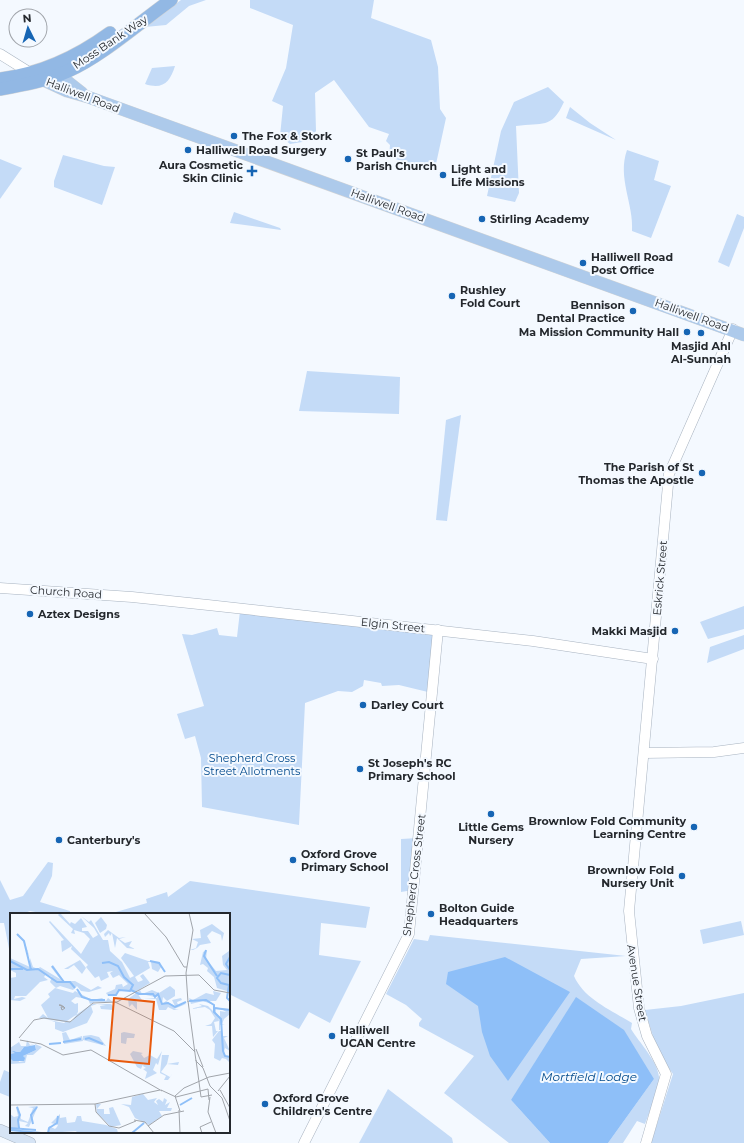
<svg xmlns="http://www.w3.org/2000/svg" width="744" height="1143" viewBox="0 0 744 1143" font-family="Montserrat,sans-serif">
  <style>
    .green { fill: #c4dbf7 }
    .water { fill: #8ebff8 }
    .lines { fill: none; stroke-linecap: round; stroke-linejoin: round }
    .tertiary-casing { stroke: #a8b3c0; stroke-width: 11 }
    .secondary-casing { stroke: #a8b3c0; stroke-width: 12 }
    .primary-casing { stroke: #d3d4d5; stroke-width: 13 }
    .trunk-casing { stroke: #d3d4d5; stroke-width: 14 }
    .tertiary { stroke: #fff; stroke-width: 10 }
    .secondary { stroke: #d6e4f5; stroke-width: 11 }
    .primary { stroke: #adcaeb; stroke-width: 12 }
    .trunk { stroke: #92b8e4; stroke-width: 13 }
    .poi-dot { fill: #1665b4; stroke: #f4f9ff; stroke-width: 1.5 }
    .labels { text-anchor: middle; stroke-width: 4; stroke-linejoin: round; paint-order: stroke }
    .street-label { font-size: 11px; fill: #24282d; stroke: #f4f9ff }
    .poi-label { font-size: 11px; font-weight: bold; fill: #24282d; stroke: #f4f9ff; text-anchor: start }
    .park-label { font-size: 11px; fill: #00498c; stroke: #f4f9ff }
    .water-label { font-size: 12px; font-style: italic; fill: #00498b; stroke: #f4f9ff }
    .inset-river { fill: none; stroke: #8ebff8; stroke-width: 2 }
    .inset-road { fill: none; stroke: #a1a5ab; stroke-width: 1 }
    .view { fill: #e8590c; fill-opacity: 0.15; stroke: #e8590c; stroke-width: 2 }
    .inset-edge { fill: none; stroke: #24282d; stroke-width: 2 }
  </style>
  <rect width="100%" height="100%" fill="#f4f9ff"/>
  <!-- green -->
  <g class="green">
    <path d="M181 0H206L189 6 166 25 145 27Z"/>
    <path d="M250 0H374L371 18 431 40 438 67 440 109 446 118 436 164 432 163 431 170 389 157 390 145 386 141 389 134 369 127 334 80 315 93 316 131 308 141 290 144 280 136 283 106 272 101 286 68 293 25 250 8Z"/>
    <path d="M175 66C170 82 163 90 145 84L152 68Z"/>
    <path d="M548 87 564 102C551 130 543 122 516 126L519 193 515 202 487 196 501 131 514 102Z"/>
    <path d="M570 107 590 123 616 140 566 118Z"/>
    <path d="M627 150 659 161 654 180 671 186 651 238 632 231C634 204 617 178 627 150Z"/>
    <path d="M63 155 104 166 115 167 102 205 54 187V181Z"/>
    <path d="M0 159 22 168 0 199Z"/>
    <path d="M234 212 280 228 281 230 230 223Z"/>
    <path d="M737 214 744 217V228L729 267 718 262Z"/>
    <path d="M307 371 400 377 399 414 299 411Z"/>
    <path d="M461 415 447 521 436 520 446 420Z"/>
    <path d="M744 606V629L708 639 700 622Z"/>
    <path d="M240 611 438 630 432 693 399 685 382 686 381 683 364 680 363 686 352 692 338 691 305 703 299 825 202 807 201 758 195 736 185 739 177 714 204 706 182 634 192 635 217 628 219 635 237 637Z"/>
    <path d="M744 635V649L707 663 710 647Z"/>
    <path d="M418 838 413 890 401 892V839Z"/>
    <path d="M48 862 53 863 52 876 40 902 70 911V914H46L30 911 22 914H11V959L4 923H0V880L10 900 23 896Z"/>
    <path d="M190 881 370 907 366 928 321 923 319 955 361 961 330 1023 309 1012 299 1029 229 994V914H109L147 903 146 899 167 892 168 897Z"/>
    <path d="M741 921 744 935 703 944 700 930Z"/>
    <path d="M430 935 626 956 581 959 574 976C584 999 611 1010 632 1023L631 1029C639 1042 658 1062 659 1077 660 1086 649 1114 645 1124L637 1121 623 1143H608L654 1079 511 1100 550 1143H509L444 1093 474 1056 419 1026V1023L422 1019 406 1005 386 994 414 939 428 941Z"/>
    <path d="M744 993V1143H651L673 1074 658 1053 645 1010 681 1006Z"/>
    <path d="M4 1070 11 1073 10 1097 0 1093V1082Z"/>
    <path d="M388 1089 452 1138 453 1143H359Z"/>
  </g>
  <!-- water -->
  <g class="water">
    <path d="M505 957 570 992 508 1081 490 1056 482 1032 478 1006 446 984 448 972Z"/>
    <path d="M576 997 624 1030 654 1079 608 1143H550L511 1100Z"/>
  </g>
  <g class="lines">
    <!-- tertiary casing -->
    <g class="tertiary-casing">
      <g id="tertiary">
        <path d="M0 54 32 74"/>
        <path d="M0 588 132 597 208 605 533 641 653 659"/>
        <path d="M644 753 714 752 744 748"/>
        <path d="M304 1143 409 934 438 630"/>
        <path d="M646 1143 666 1074 647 1036 639 1008 629 911 669 474 733 329"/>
      </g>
    </g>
    <!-- secondary casing -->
    <g class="secondary-casing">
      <path id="secondary" d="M0 1130 30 1143"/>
    </g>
    <!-- primary casing -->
    <g class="primary-casing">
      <g id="primary">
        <path d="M50 75 63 78 82 93"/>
        <path d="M37 77 67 91 88 97 744 335"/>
      </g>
    </g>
    <!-- trunk casing -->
    <g class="trunk-casing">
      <g id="trunk">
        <path d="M0 79C41 74 77 57 110 33"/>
        <path d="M0 89C23 85 46 81 68 71 102 56 140 22 171 0"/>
      </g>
    </g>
    <!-- tertiary -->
    <use href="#tertiary" class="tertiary"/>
    <!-- secondary -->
    <use href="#secondary" class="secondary"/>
    <!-- primary -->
    <use href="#primary" class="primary"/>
    <!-- trunk -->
    <use href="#trunk" class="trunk"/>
  </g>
  <!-- markers -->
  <g class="poi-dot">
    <circle cx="234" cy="136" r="4"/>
    <circle cx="188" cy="150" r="4"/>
    <circle cx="348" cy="159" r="4"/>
    <path d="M250 165h4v4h4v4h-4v4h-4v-4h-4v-4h4z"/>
    <circle cx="443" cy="175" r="4"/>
    <circle cx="482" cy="219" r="4"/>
    <circle cx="583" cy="263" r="4"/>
    <circle cx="452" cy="296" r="4"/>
    <circle cx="633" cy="311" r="4"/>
    <circle cx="687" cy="332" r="4"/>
    <circle cx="701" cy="333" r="4"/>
    <circle cx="702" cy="473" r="4"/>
    <circle cx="30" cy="614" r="4"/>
    <circle cx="675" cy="631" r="4"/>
    <circle cx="363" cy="705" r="4"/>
    <circle cx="360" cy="769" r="4"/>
    <circle cx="491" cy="814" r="4"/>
    <circle cx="694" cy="827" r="4"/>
    <circle cx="59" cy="840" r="4"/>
    <circle cx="293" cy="860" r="4"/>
    <circle cx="682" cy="876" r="4"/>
    <circle cx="431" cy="914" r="4"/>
    <circle cx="332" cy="1036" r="4"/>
    <circle cx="265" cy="1104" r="4"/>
  </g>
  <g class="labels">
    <!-- street labels -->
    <g class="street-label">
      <text transform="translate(110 42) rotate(-34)" y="4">Moss Bank Way</text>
      <text transform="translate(83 95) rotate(21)" y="4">Halliwell Road</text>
      <text transform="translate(388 205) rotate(20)" y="4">Halliwell Road</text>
      <text transform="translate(692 315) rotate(20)" y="4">Halliwell Road</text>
      <text transform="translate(660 578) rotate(-85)" y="4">Eskrick Street</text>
      <text transform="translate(66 592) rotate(4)" y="4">Church Road</text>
      <text transform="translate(393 625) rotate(6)" y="4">Elgin Street</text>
      <text transform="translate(414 875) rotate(-83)" y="4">Shepherd Cross Street</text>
      <text transform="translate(637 983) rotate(81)" y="4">Avenue Street</text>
    </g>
    <!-- poi labels -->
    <g class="poi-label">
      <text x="242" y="140">The Fox &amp; Stork</text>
      <text x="196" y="154">Halliwell Road Surgery</text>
      <text x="356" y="157">St Paul's<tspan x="356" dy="13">Parish Church</tspan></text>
      <text x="243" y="169" text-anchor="end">Aura Cosmetic<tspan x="243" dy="13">Skin Clinic</tspan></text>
      <text x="451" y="173">Light and<tspan x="451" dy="13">Life Missions</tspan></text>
      <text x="490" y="223">Stirling Academy</text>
      <text x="591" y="261">Halliwell Road<tspan x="591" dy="13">Post Office</tspan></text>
      <text x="460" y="294">Rushley<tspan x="460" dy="13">Fold Court</tspan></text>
      <text x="625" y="309" text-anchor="end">Bennison<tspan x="625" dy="13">Dental Practice</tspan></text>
      <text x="679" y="336" text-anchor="end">Ma Mission Community Hall</text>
      <text x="701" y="350" text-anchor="middle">Masjid Ahl<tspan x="701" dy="13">Al-Sunnah</tspan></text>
      <text x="694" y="471" text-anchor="end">The Parish of St<tspan x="694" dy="13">Thomas the Apostle</tspan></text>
      <text x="38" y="618">Aztex Designs</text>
      <text x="667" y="635" text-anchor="end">Makki Masjid</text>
      <text x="371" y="709">Darley Court</text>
      <text x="368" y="767">St Joseph's RC<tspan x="368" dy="13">Primary School</tspan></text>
      <text x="686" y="825" text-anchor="end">Brownlow Fold Community<tspan x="686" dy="13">Learning Centre</tspan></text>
      <text x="491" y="831" text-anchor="middle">Little Gems<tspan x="491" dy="13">Nursery</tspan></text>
      <text x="67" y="844">Canterbury's</text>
      <text x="301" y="858">Oxford Grove<tspan x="301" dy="13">Primary School</tspan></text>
      <text x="674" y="874" text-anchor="end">Brownlow Fold<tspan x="674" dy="13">Nursery Unit</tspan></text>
      <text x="439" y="912">Bolton Guide<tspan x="439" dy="13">Headquarters</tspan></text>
      <text x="340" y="1034">Halliwell<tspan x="340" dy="13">UCAN Centre</tspan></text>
      <text x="273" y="1102">Oxford Grove<tspan x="273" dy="13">Children's Centre</tspan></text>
    </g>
    <!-- park labels -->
    <g class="park-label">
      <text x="252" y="762">Shepherd Cross<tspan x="252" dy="13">Street Allotments</tspan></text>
    </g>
    <!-- water labels -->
    <g class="water-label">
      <text x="589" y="1081">Mortfield Lodge</text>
    </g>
  </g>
  <!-- overview -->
  <g transform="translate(10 913)">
    <rect width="220" height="220" fill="#f4f9ff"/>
    <path d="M50 0 60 11 61 9 65 11 71 5 77 14 72 15V18H78L83 25 88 22 84 15 71 3 79 9 81 7 93 27H98L100 38 112 49 120 65 124 63 111 45 115 40 138 48 150 49 151 54 148 59 142 56 141 49H138L140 55 125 64 128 69 131 68 133 67 130 63 133 61 140 70 125 79 109 77 105 82 98 83 96 80 105 76 106 72 112 71 113 74 118 71 109 62 103 65 100 60 103 58 97 59 99 64 91 68 89 63 85 65 76 54 78 52 61 36 62 33 52 39 51 28 54 27 39 9 40 8 71 41 80 26 74 20 64 17 65 21 61 20 63 16 48 2ZM91 4 97 12 96 16 90 20 85 10ZM202 11 214 20 212 28 211 22 202 18 197 23 201 30 190 32 187 35 183 37H180L186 35 188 29 182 26 191 25 190 17ZM98 17 109 25 116 24 109 26 115 30 122 28 119 33 125 36 117 35 107 25 105 35 102 20 100 23 99 20 95 24 94 21ZM6 21 14 27 23 54 28 56 30 54 50 66 41 54 43 52 54 68H65L81 77 88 73 92 75 79 79 71 78 67 73 63 77 50 73 46 75 40 69 42 64 36 61 34 64 38 67 30 69 16 83H5L4 86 12 84 16 85 10 88 0 87V65L6 64V60L0 57V45L20 54V45L13 28ZM197 37 196 46 206 58 217 57 213 52 212 43 219 38 220 79 207 75 204 64 197 58 198 55 193 51 190 52 193 39ZM70 47 76 55 72 61 64 52 58 56H54ZM160 73 165 77V83L157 88 153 84 152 91 156 88 165 93 162 87 171 85 172 87 167 89 168 92 176 91 164 96 169 97H164L158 94 156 97H149L146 86H134L147 85 148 82 145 84 127 80 132 87H124L127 89V97L122 91 119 94 118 86 130 77 132 81 142 77 149 80ZM45 75 63 80 65 78 82 87 92 85 96 88 98 85 103 89H85L80 91 78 86 66 84 61 88 65 91 68 90V99L62 108 55 109 29 105 33 101 38 105 31 92 40 84 38 81ZM203 78 211 80 206 88H199L204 92 193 88 181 91 179 85 183 87 196 80 204 82ZM82 91H101L104 94 103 97 91 96 90 93 96 92 87 91 81 93 83 99 77 110 53 119 45 116V109L39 107 54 110ZM189 91 198 93 203 98V94H209L206 95V100L210 104V98L216 99 210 95 220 96V101L214 106 212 111H215L210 112V117H209V107L208 104 209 108 204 109 206 118H208L203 124 202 113H195L201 111 205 105 200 97 195 94 180 96 192 93ZM209 118H212L213 123H218L214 125 220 138 215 135 214 139 216 143H220V150L216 146 212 145 210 148 204 145 205 131 202 127ZM56 119 60 127 72 123 73 128 54 131 52 120ZM114 119 125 121 124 125H117L116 131 111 130V120ZM81 122 89 124 96 133 73 127V123ZM17 127 20 132 25 131 32 134 23 142H17L15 150 0 151V135L9 129 11 133H16ZM25 131 26 137 13 143 14 148 9 149 5 138 10 139 13 135ZM123 138 133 140 131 141 134 145 140 142 147 146 152 138 148 152 146 150 143 157 147 160 135 166 137 159 133 156 136 155 133 153 134 149 131 156 127 154 120 141ZM152 142H159L157 151 169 149 168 152 157 151 151 159 160 164 163 160 158 167H154L156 163 150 160ZM133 181 138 187 147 185 144 189 148 192 146 188 149 186 153 189 154 185 157 187 155 192 160 189 157 195H162L161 198H149L152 203 139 212 125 205 119 194 111 191 121 192 122 184ZM86 191H91L87 196H94V201H100L99 195 103 194 111 212 101 214 87 200ZM8 193 11 206 18 209 23 195 18 194 28 193 19 214 15 213 18 210 9 208 8 215 0 216V201L4 204 8 203 6 194ZM50 201V205L56 204 57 210 65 209 67 203H71L72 208 96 212 107 216 108 220H64L67 218 38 220 39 213 45 216 47 214 48 212 41 210Z" fill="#c4dbf7" fill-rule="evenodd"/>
    <path d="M25 132 26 137 13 143 15 145 14 148H3L1 146V141L5 140 2 138 10 139 14 134Z" fill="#8ebff8"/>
    <path class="inset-river" d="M7 21 14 28 21 57M196 37 194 43 207 63M220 44 216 51 220 57M0 48 17 57 28 56 47 69H60L65 75M140 48 149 50 155 59M92 50 99 49 108 53 114 64 123 72 120 78 109 77 106 82H98M42 53 54 69M0 56H13M220 62 211 60 207 65 211 70 219 72 217 85 220 88M67 76 72 84 81 87H95M121 77 129 81H143L145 84 148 81 152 91 158 90 165 94 176 89M179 88 196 87 204 92V99L211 106 213 138 215 143 220 144M204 95 220 97M75 126 79 125 93 131M53 129 71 126M39 131 51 130M170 192 182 185M7 194 10 202 8 207 9 215M23 211 21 202 27 194M0 215 26 217M0 217 31 220M38 220 39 215 47 210 48 203M122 220 134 210"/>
    <path class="inset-road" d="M134 0 156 24 174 54H177M178 88 186 148 193 155 200 173 212 185 220 208M105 89 164 118 185 139M178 89 176 60 183 17 179 0M49 92H51L54 94 55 95 52 97 51 94H54ZM9 125 24 107 34 105 60 109 83 90 107 89 155 63 189 62 204 77 220 80M10 127 31 131 53 142 81 137 152 178M186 136 193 154M186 147 191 184 202 182M151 177 166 184 198 176 199 187M210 177 220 195M208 178 220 163M165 183 174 175 199 164 220 160M165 183 170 198M200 184 198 199 206 220M85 191 86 199 99 213 109 215 126 208M0 192 85 191 150 177M169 197 170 220M124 207 135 209 144 220M138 213 154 202 174 198M192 220 190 214 201 209"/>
    <path class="view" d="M104 85 144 89 139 151 99 147Z"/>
    <rect width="220" height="220" class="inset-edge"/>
  </g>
  <!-- north arrow -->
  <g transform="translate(28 28) rotate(355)"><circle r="19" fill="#f4f9ff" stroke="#a1a5ab"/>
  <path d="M0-3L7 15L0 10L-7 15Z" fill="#1665b4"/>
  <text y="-6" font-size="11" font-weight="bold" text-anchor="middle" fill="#24282d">N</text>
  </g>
</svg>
